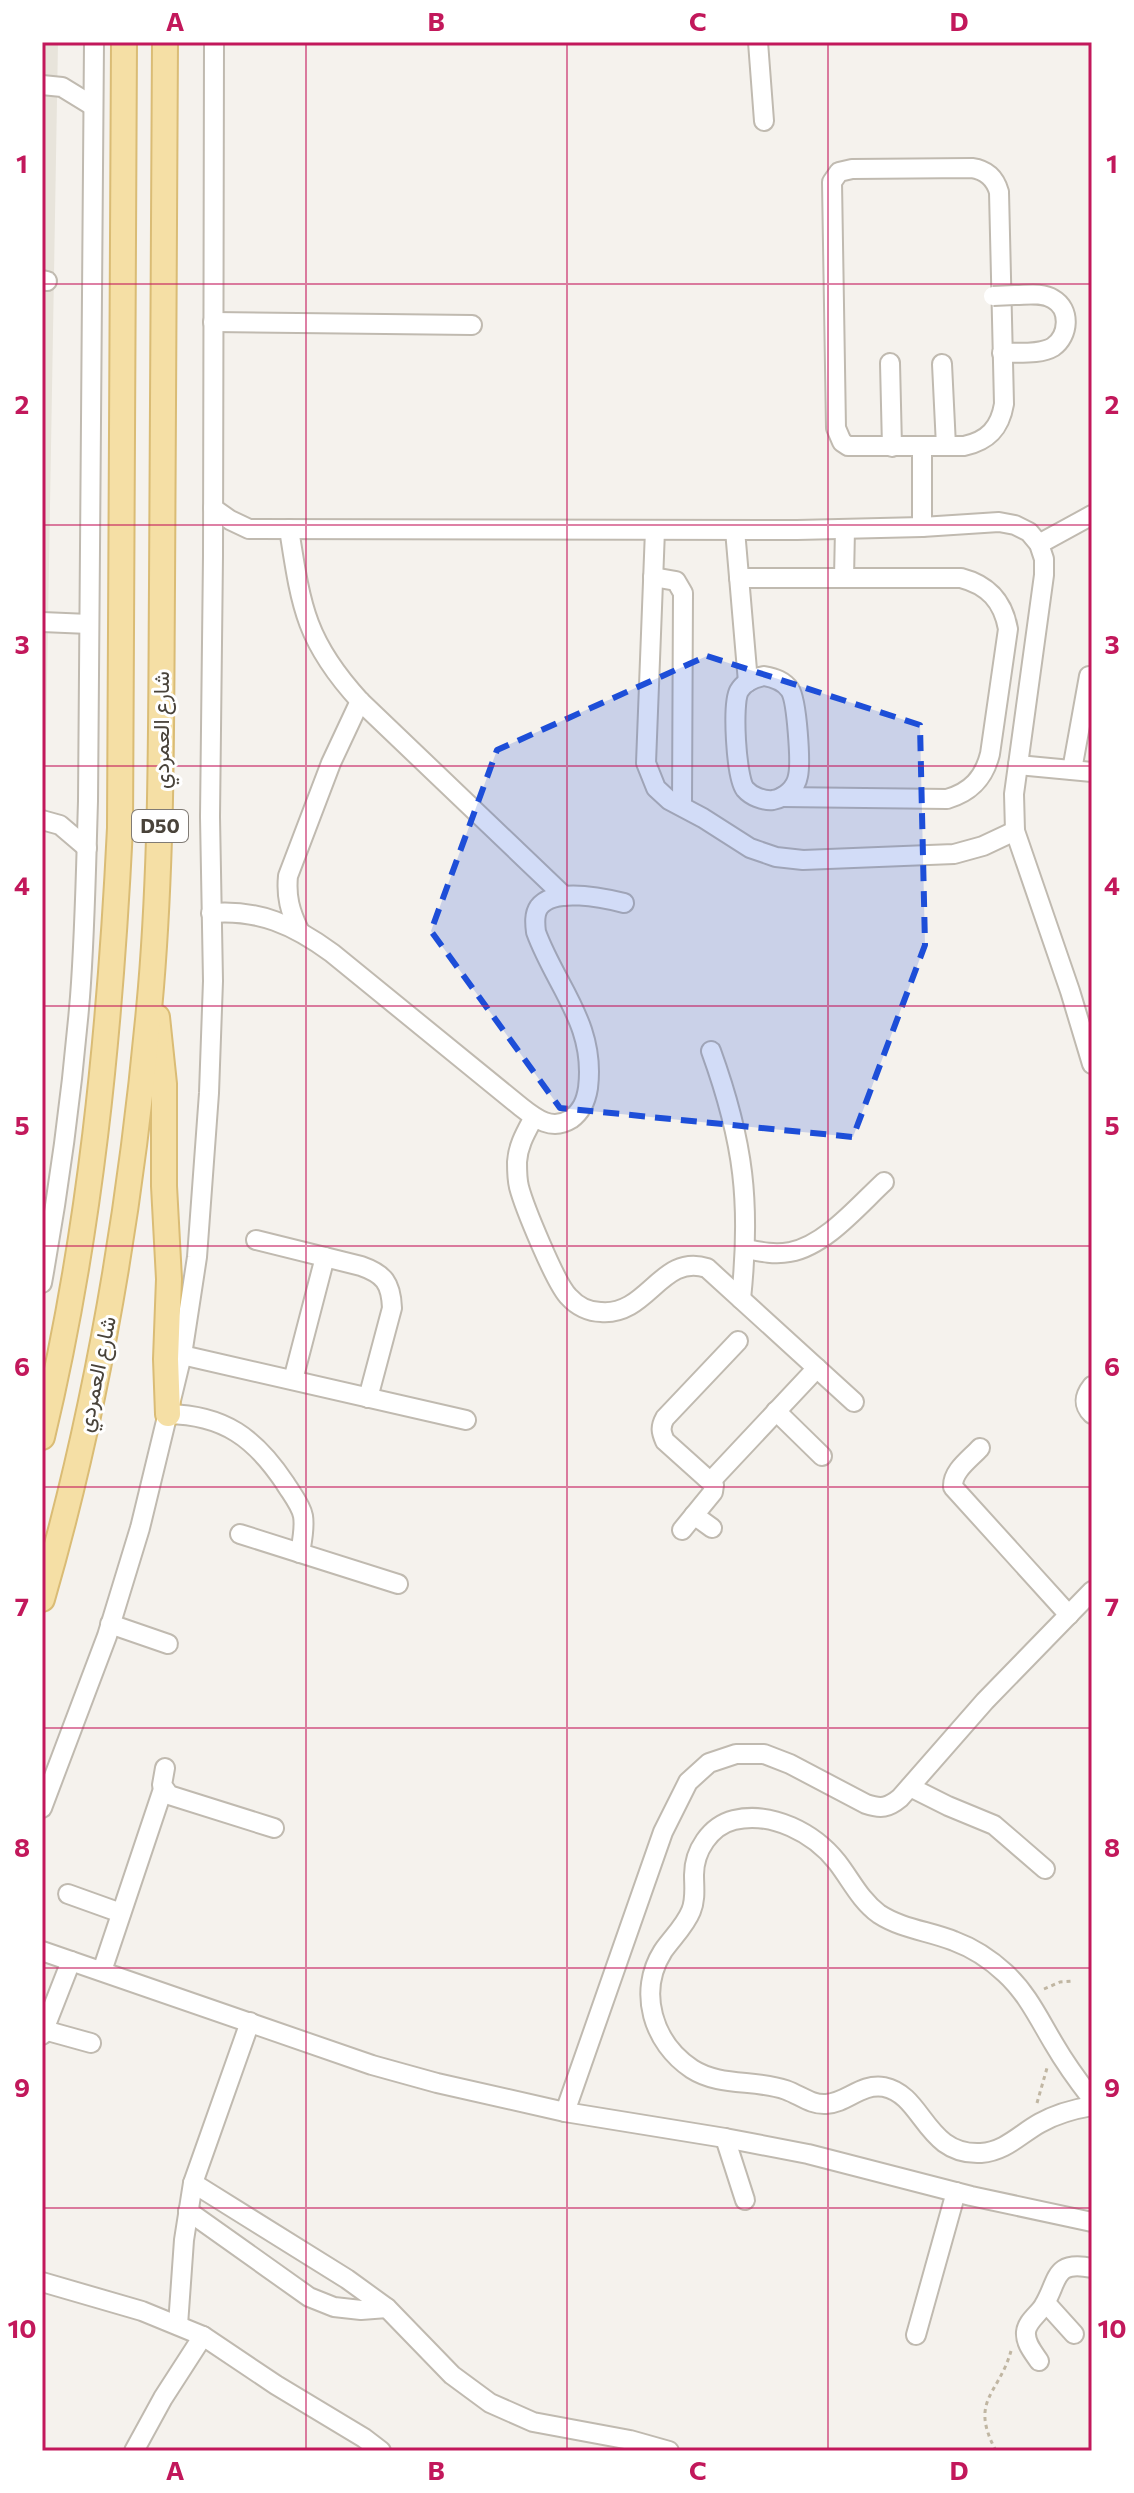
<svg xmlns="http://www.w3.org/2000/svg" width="1134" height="2493" viewBox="0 0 1134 2493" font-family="Commissioner,Vazirmatn,sans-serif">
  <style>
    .residential { fill: #e8e4db }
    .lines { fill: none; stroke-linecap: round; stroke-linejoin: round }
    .minor-casing { stroke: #c0bab0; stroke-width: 22 }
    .major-casing { stroke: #dabc75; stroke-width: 28 }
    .path { stroke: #c0b6a2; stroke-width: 3; stroke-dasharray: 4 4; stroke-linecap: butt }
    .minor { stroke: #fff; stroke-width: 18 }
    .major { stroke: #f5dfa5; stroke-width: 24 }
    .minor-bridge-casing { stroke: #c0bab0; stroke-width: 22; stroke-linecap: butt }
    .minor-bridge { stroke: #fff; stroke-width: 18 }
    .marked { fill: #1d4ed8; fill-opacity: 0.2; stroke: #1d4ed8; stroke-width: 6; stroke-dasharray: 16 10; stroke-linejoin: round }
    .grid { fill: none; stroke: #c2185b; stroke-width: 2; stroke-opacity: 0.55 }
    .labels { text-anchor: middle; stroke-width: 6; stroke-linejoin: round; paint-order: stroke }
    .shield { fill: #fff; stroke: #807b75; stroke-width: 2 }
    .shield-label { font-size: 20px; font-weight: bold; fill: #49433a }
    .street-label { font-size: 22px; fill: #49433a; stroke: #fff }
    .neatline { fill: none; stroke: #c2185b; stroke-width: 3 }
    .grid-label { font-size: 26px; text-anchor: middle; font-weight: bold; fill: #c2185b }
  </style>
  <rect width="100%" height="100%" fill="#f5f2ed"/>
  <!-- residential -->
  <path class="residential" d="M42 42H58L42 970Z"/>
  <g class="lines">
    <!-- minor casing -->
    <g class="minor-casing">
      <g id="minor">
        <path d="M758 42 764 121"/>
        <path d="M42 85 62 87 93 106"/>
        <path d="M972 168C986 170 995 178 999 192L1004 404C1000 428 988 441 964 446H848L842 442 836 428 832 182 839 172 852 169Z"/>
        <path d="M42 280 47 281"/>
        <path d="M213 322 472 325"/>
        <path d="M1002 353C1017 352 1040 355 1053 347 1069 336 1071 309 1053 299 1042 292 1027 295 1015 295"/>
        <path d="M890 363 892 447"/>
        <path d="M942 364 946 446"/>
        <path d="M213 508 230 520 249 529 797 530 922 527 999 522 1015 525 1029 532 1039 544 1044 559V575L1014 794 1015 831 1070 991 1092 1064"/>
        <path d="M922 527V446"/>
        <path d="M289 529C301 606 305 641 360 701L564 896"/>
        <path d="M655 530 646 763 656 788 669 800 703 818 750 848 776 857 803 860 954 854 983 846 1015 831"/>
        <path d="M735 530 748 682"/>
        <path d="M1039 544 1092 515"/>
        <path d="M653 577 676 581 683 593 682 806"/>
        <path d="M739 578H961C988 585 1003 601 1008 629L990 754C984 778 971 792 947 799L782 797"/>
        <path d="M844 578 845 529"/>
        <path d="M42 622 89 624"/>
        <path d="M764 676C775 678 784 681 790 690 797 701 801 763 798 776 796 788 785 798 773 800 763 801 751 796 745 789 736 777 732 704 739 691 744 682 754 678 764 676Z"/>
        <path d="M1018 765 1092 772"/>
        <path d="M1072 770 1089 676"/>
        <path d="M42 820 60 825 87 848"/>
        <path d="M211 913C258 909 294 925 332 953L521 1107C536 1119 552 1131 571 1119 582 1111 586 1101 588 1088 596 1024 556 987 536 932 535 924 534 914 539 907 554 887 604 898 624 903"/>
        <path d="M299 930C290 911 286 897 288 876L331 763 360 701"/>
        <path d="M711 1051C744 1142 751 1203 741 1299"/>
        <path d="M534 1117C526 1132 518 1145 517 1162 517 1170 517 1179 519 1187 524 1206 556 1285 569 1297 577 1306 589 1312 601 1312 648 1316 661 1253 707 1268L854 1402"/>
        <path d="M256 1240 361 1266C384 1274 391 1283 392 1308L368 1398"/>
        <path d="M747 1249C761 1252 775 1255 790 1252 825 1246 859 1205 884 1182"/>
        <path d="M42 1283C59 1189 72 1093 80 997 85 932 86 867 88 801L94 42"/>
        <path d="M182 1355 466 1420"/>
        <path d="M293 1380 325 1257"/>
        <path d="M1092 1386C1084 1396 1083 1405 1092 1414"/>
        <path d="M776 1411 822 1456"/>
        <path d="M168 1414C224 1415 255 1438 285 1483 291 1493 301 1505 303 1516 305 1528 302 1541 300 1553"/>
        <path d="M980 1448C970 1459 952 1471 953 1487L1069 1615"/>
        <path d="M711 1481 817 1368"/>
        <path d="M694 1515 712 1528"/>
        <path d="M682 1530 713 1492 714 1485 665 1441C661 1432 660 1427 665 1418L738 1341"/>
        <path d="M240 1534 398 1584"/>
        <path d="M110 1624 168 1644"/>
        <path d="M165 1768 162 1785 169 1795 274 1828"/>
        <path d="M910 1787 948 1806 994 1825 1045 1869"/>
        <path d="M42 1808 107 1636 140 1528 182 1355 197 1257 209 1093 213 981 210 817 213 556 214 42"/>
        <path d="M68 1894 121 1913"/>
        <path d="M42 1951 372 2065 437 2083 565 2112 725 2138 808 2154 971 2196 1092 2222"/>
        <path d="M102 1971 163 1789"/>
        <path d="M44 2030 91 2043"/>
        <path d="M42 2035 71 1961"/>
        <path d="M1092 2099C1078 2081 1065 2063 1054 2044 1039 2019 1027 1993 1005 1973 991 1960 973 1948 954 1941 929 1931 902 1929 879 1914 860 1900 851 1880 837 1862 814 1833 772 1811 734 1820 710 1826 694 1851 694 1875 694 1887 696 1899 691 1911 685 1926 672 1938 663 1951 637 1992 653 2043 692 2069 720 2087 755 2079 786 2090 800 2095 811 2105 826 2104 847 2103 861 2083 884 2087 924 2095 925 2156 981 2153 1006 2151 1020 2134 1040 2123 1056 2114 1074 2109 1092 2106"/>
        <path d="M565 2112 663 1832 688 1782 709 1763 736 1754H764L790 1764 866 1804C881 1809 888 1808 900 1798L985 1701 1092 1591"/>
        <path d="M725 2138 745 2200"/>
        <path d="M193 2183 347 2279 387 2308 452 2375 490 2403 533 2422 630 2440 669 2451"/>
        <path d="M188 2211 309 2297 334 2307 361 2310 387 2308"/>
        <path d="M42 2282 142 2311 203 2336 276 2385 364 2438 381 2451"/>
        <path d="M1046 2303 1074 2334"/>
        <path d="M178 2325 184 2240 193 2183 250 2022"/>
        <path d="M916 2335 956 2192"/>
        <path d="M1039 2361C1033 2352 1025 2343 1026 2332 1027 2321 1039 2314 1044 2305 1059 2280 1053 2260 1092 2268"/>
        <path d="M134 2451 163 2398 203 2336"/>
      </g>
    </g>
    <!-- major casing -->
    <g class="major-casing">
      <g id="major">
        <path d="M157 1017 164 1084V1186L169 1279 166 1359 168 1414"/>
        <path d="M42 1437C90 1237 110 1033 120 828L124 42"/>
        <path d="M42 1599C100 1399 133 1194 151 987 162 854 161 720 162 586 163 404 164 223 165 42"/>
      </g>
    </g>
    <!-- path -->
    <g class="path">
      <path d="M1044 1989 1060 1982 1073 1981"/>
      <path d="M1037 2103 1047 2068"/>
      <path d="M996 2451C969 2400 998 2396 1011 2351"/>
    </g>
    <!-- minor -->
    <use href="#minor" class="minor"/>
    <!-- major -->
    <use href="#major" class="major"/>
    <!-- minor-bridge casing -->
    <g class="minor-bridge-casing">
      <path id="minor-bridge" d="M993 296 1015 295"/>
    </g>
    <!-- minor-bridge -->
    <use href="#minor-bridge" class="minor-bridge"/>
  </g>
  <!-- marked area -->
  <path class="marked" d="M707 656 920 725 925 945 853 1137 560 1108 431 931 497 750Z"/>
  <!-- grid -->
  <path class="grid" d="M306 42V2451M567 42V2451M828 42V2451M42 284H1092M42 525H1092M42 766H1092M42 1006H1092M42 1246H1092M42 1487H1092M42 1728H1092M42 1968H1092M42 2208H1092"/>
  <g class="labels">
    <!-- shield labels -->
    <rect class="shield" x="132" y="810" width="56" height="32" rx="6"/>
    <g class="shield-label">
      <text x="160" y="833">D50</text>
    </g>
    <!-- street labels -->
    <g class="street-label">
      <text transform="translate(161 730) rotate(-90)" y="8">شارع العمردي</text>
      <text transform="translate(96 1374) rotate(-78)" y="8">شارع العمردي</text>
    </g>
  </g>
  <!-- border -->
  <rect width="1134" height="2493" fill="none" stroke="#ffffff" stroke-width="88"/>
  <rect x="44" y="44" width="1046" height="2405" class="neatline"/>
  <g class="grid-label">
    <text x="175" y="31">A</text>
    <text x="436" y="31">B</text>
    <text x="698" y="31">C</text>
    <text x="959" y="31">D</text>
    <text x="22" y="173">1</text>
    <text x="1112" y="173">1</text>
    <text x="22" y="414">2</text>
    <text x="1112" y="414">2</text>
    <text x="22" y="654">3</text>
    <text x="1112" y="654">3</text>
    <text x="22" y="895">4</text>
    <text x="1112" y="895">4</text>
    <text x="22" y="1135">5</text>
    <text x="1112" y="1135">5</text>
    <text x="22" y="1376">6</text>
    <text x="1112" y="1376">6</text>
    <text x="22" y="1616">7</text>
    <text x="1112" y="1616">7</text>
    <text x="22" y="1857">8</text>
    <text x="1112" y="1857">8</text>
    <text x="22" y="2097">9</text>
    <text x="1112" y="2097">9</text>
    <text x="22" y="2338">10</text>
    <text x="1112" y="2338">10</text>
    <text x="175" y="2480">A</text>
    <text x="436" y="2480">B</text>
    <text x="698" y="2480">C</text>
    <text x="959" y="2480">D</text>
  </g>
</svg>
